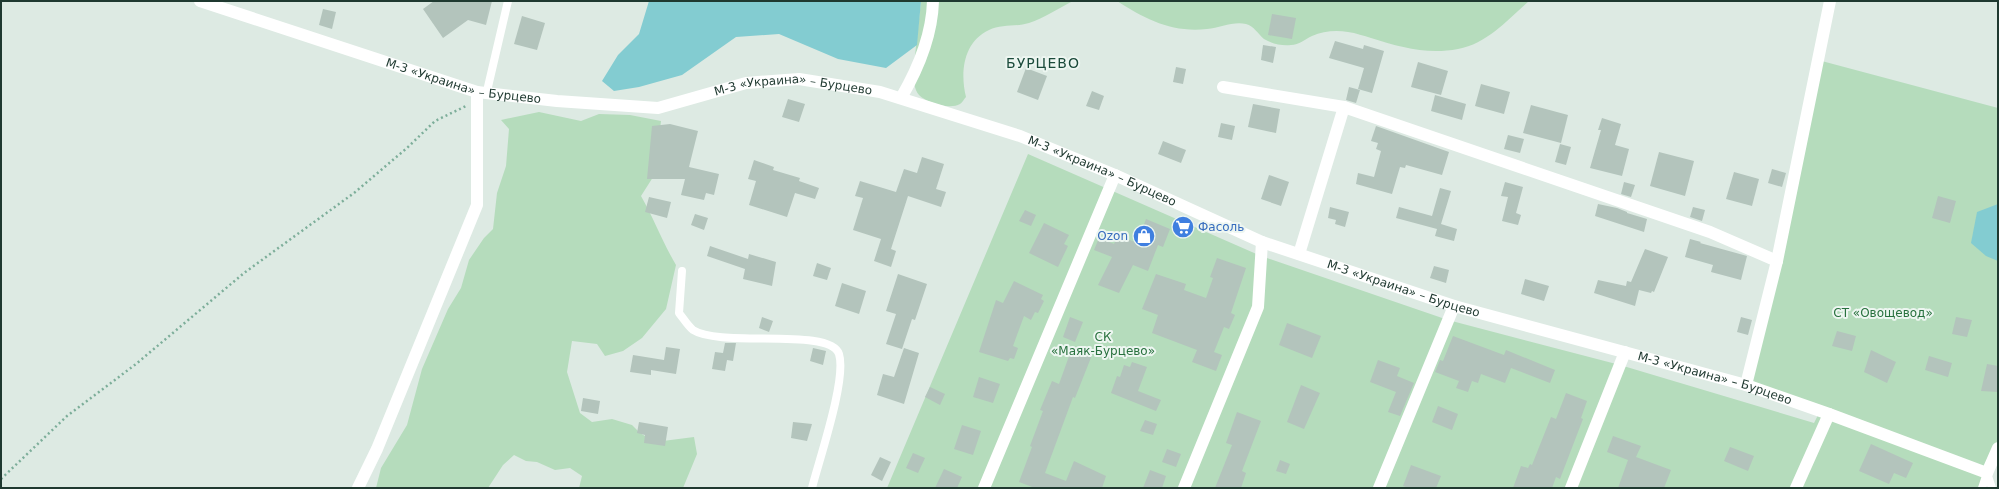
<svg xmlns="http://www.w3.org/2000/svg" width="1999" height="489" viewBox="0 0 1999 489" font-family="'DejaVu Sans',sans-serif">
  <style>
    .green { fill: #b5dcbc }
    .water { fill: #83ccd1 }
    .building { fill: #b3c4bc }
    .lines { fill: none; stroke-linecap: round; stroke-linejoin: round }
    .path { stroke: #7dae9a; stroke-width: 2.5; stroke-dasharray: 2 3; stroke-linecap: butt }
    .service { stroke: #fff; stroke-width: 8 }
    .minor { stroke: #fff; stroke-width: 12 }
    .tertiary { stroke: #fff; stroke-width: 12 }
    .labels { text-anchor: middle; stroke-width: 4; stroke-linejoin: round; paint-order: stroke }
    .street-label { font-size: 12px; fill: #1f3930; stroke: #edf6f1 }
    .shop-label { font-size: 12px; fill: #366cbe; stroke: #edf6f1; text-anchor: start }
    .park-label { font-size: 12px; fill: #28713e; stroke: #edf6f1 }
    .quarter-label { font-size: 14px; letter-spacing: 1px; fill: #1b4b3b; stroke: #edf6f1 }
  </style>
  <rect width="100%" height="100%" fill="#ddeae3"/>
  <!-- green -->
  <g class="green">
    <path d="M921 1H1073C1059 8 1044 18 1029 23 1016 27 1001 24 989 30 963 42 960 73 966 97 964 99 962 103 960 104 950 110 927 103 919 95 914 89 914 81 913 74Z"/>
    <path d="M1117 1H1529C1507 20 1488 43 1458 49 1427 55 1400 47 1371 38 1364 36 1356 33 1348 32 1336 30 1323 31 1312 36 1305 39 1299 45 1291 45 1282 46 1272 44 1264 39 1258 34 1254 26 1246 24 1233 21 1220 28 1207 29 1172 33 1145 19 1117 1Z"/>
    <path d="M1818 60 1998 108V448L1982 488H887L1028 154 1261 256 1448 320 1620 365 1814 423 1820 411 1746 385Z"/>
    <path d="M539 112 581 121 599 114 630 115 661 121 655 174 641 196C654 219 663 243 676 265L666 309 642 338 623 351 605 356 597 344 572 341 567 372 580 413 592 422 612 419 632 425 640 433 655 442 694 437 697 454 683 488H579L582 476 570 468 555 470 537 462 526 461 514 455 503 465 488 488H376L381 468 407 425 422 369 448 309 461 288 469 260 484 238 493 229 497 193 506 166 509 129 501 120Z"/>
  </g>
  <!-- water -->
  <g class="water">
    <path d="M649 1H921L917 45 886 68 838 59 779 34 736 37 682 75 639 87 614 91 602 81 618 55 639 34Z"/>
    <path d="M1998 204V261L1986 256 1971 243 1977 212Z"/>
  </g>
  <!-- building -->
  <g class="building">
    <path d="M434 1H492L486 25 468 20 443 38 423 9Z"/>
    <path d="M323 9 336 12 332 29 319 25Z"/>
    <path d="M1272 14 1296 18 1292 39 1268 35Z"/>
    <path d="M522 16 545 23 537 50 514 44Z"/>
    <path d="M1335 41 1363 49 1364 45 1384 51 1372 93 1358 89 1364 68 1329 58Z"/>
    <path d="M1263 45 1276 47 1273 63 1261 60Z"/>
    <path d="M1418 62 1448 71 1441 95 1411 87Z"/>
    <path d="M1176 67 1186 69 1183 84 1173 82Z"/>
    <path d="M1026 68 1047 76 1038 100 1017 92Z"/>
    <path d="M1481 84 1510 92 1504 114 1475 106Z"/>
    <path d="M1349 87 1360 90 1356 103 1346 100Z"/>
    <path d="M1092 91 1104 96 1099 110 1086 106Z"/>
    <path d="M1435 95 1466 104 1462 120 1431 111Z"/>
    <path d="M788 99 805 104 799 122 782 117Z"/>
    <path d="M1253 104 1280 109 1276 133 1248 127Z"/>
    <path d="M1531 105 1568 115 1561 143 1523 133Z"/>
    <path d="M1602 118 1621 124 1615 145 1629 149 1622 176 1590 168 1601 130H1598Z"/>
    <path d="M1221 123 1235 126 1232 140 1218 137Z"/>
    <path d="M670 124 698 131 689 167 719 174 714 195 706 193 704 200 681 195 685 179H647L652 126Z"/>
    <path d="M1376 126 1449 152 1442 175 1406 165 1405 168 1400 167 1392 194 1356 184 1358 173 1374 177 1381 151 1376 149 1378 143 1371 141Z"/>
    <path d="M1508 135 1524 139 1520 153 1504 149Z"/>
    <path d="M1163 141 1186 150 1181 163 1158 154Z"/>
    <path d="M1560 144 1571 147 1566 165 1555 162Z"/>
    <path d="M1659 152 1694 161 1685 196 1650 186Z"/>
    <path d="M922 157 944 164 936 189 946 192 941 207 908 196 891 249 896 251 891 267 874 261 881 239 853 230 863 198 855 196 860 181 896 192 904 169 917 173Z"/>
    <path d="M754 160 774 167 773 170 800 178 799 181 819 188 815 199 795 193 787 217 749 205 756 181 748 179Z"/>
    <path d="M1772 169 1786 173 1782 187 1768 183Z"/>
    <path d="M1734 172 1759 179 1752 206 1726 199Z"/>
    <path d="M1269 175 1289 182 1281 206 1261 199Z"/>
    <path d="M1505 182 1523 187 1516 213 1521 215 1518 225 1502 221 1508 197 1501 196Z"/>
    <path d="M1624 182 1635 185 1631 197 1621 194Z"/>
    <path d="M1440 188 1451 191 1441 224 1457 229 1454 241 1435 236 1437 229 1396 218 1399 207 1432 216Z"/>
    <path d="M1938 196 1956 201 1950 223 1932 218Z"/>
    <path d="M649 197 671 202 667 218 645 212Z"/>
    <path d="M1598 204 1617 208 1627 212V213L1647 219 1644 232 1595 216Z"/>
    <path d="M1330 207 1349 212 1345 227 1335 224 1336 220 1328 218Z"/>
    <path d="M1693 207 1705 210 1702 221 1690 217Z"/>
    <path d="M1025 210 1036 215 1031 226 1019 221Z"/>
    <path d="M695 214 708 218 704 230 691 225Z"/>
    <path d="M1146 219 1170 229 1163 247 1158 245 1148 271 1133 265 1119 293 1098 285 1112 257 1094 250 1099 238 1114 244 1118 235 1137 243Z"/>
    <path d="M1044 223 1069 235 1064 244 1068 246 1058 267 1029 253Z"/>
    <path d="M1690 239 1701 242 1700 243 1747 256 1741 280 1711 272 1713 265 1685 257Z"/>
    <path d="M710 246 748 259 749 254 776 262 772 286 743 279 745 269 707 256Z"/>
    <path d="M1645 249 1668 257 1654 292 1652 291 1651 293 1639 290 1635 306 1594 293 1598 280 1626 286 1627 281 1631 282Z"/>
    <path d="M1217 258 1246 268 1231 313 1235 315 1229 329 1224 327 1214 352 1222 355 1216 371 1192 362 1197 350 1152 333 1158 315 1142 309 1156 274 1186 284 1184 290 1206 298 1213 278 1210 277Z"/>
    <path d="M817 263 831 268 827 280 813 276Z"/>
    <path d="M1434 266 1449 270 1446 283 1430 278Z"/>
    <path d="M898 274 927 284 915 320 912 319 902 349 886 344 896 314 886 311Z"/>
    <path d="M1525 279 1549 286 1544 301 1521 294Z"/>
    <path d="M1014 281 1043 295 1041 299 1044 301 1038 313 1035 312 1031 320 1024 316 1013 346 1018 348 1014 359 1010 358 1008 361 979 352 996 300 1003 303Z"/>
    <path d="M842 283 866 291 859 314 835 306Z"/>
    <path d="M762 317 773 321 769 332 759 328Z"/>
    <path d="M1070 317 1083 322 1075 342 1063 337Z"/>
    <path d="M1741 317 1752 320 1748 335 1737 332Z"/>
    <path d="M1956 317 1972 320 1967 337 1952 334Z"/>
    <path d="M1287 323 1321 336 1312 358 1279 345Z"/>
    <path d="M1837 331 1856 336 1852 351 1832 346Z"/>
    <path d="M1453 336 1504 355 1506 350 1555 370 1550 383 1511 368 1505 383 1481 374 1478 383 1472 381 1468 392 1456 388 1459 381 1435 372 1440 360 1443 361Z"/>
    <path d="M725 343H736L733 361 727 360 725 371 712 369 715 352 723 353Z"/>
    <path d="M666 347 680 349 676 374 651 370V375L630 372 633 355 664 360Z"/>
    <path d="M813 348 826 351 823 365 810 361Z"/>
    <path d="M904 348 919 353 904 404 877 395 883 374 894 377Z"/>
    <path d="M1072 348 1092 355 1075 398 1073 397 1045 473 1066 481 1074 461 1106 476 1102 488H1035L1019 482 1032 447 1030 446 1043 411 1040 410 1052 381 1059 384Z"/>
    <path d="M1871 350 1896 362 1887 383 1864 372Z"/>
    <path d="M1929 356 1952 363 1948 377 1925 370Z"/>
    <path d="M1378 360 1400 368 1397 376 1414 383 1400 416 1388 412 1396 392 1370 382Z"/>
    <path d="M1132 362 1147 367 1138 391 1161 400 1156 411 1111 393 1117 376 1120 377 1124 365 1130 367Z"/>
    <path d="M1987 364 1998 366V392L1981 391Z"/>
    <path d="M979 377 1000 384 993 403 973 397Z"/>
    <path d="M1301 385 1320 393 1304 429 1287 422Z"/>
    <path d="M930 387 945 394 940 405 925 397Z"/>
    <path d="M1566 393 1587 401 1581 418 1583 419 1560 479 1556 477 1552 488H1513L1521 466 1528 468 1530 464 1532 465 1551 417 1556 419Z"/>
    <path d="M583 398 600 401 598 414 581 411Z"/>
    <path d="M1438 406 1458 414 1452 430 1432 422Z"/>
    <path d="M1237 412 1261 421 1242 471 1246 473 1241 488H1215L1232 445 1226 443Z"/>
    <path d="M1145 420 1157 424 1153 435 1140 431Z"/>
    <path d="M639 422 668 427 665 446 644 443 645 435 637 433Z"/>
    <path d="M793 422 812 424 807 441 791 438Z"/>
    <path d="M962 425 981 431 973 455 954 449Z"/>
    <path d="M1613 436 1641 446 1636 457 1671 470 1664 488H1618L1628 460 1607 452Z"/>
    <path d="M1871 444 1913 463 1906 478 1894 473 1889 484 1859 471Z"/>
    <path d="M1730 447 1754 456 1748 471 1724 461Z"/>
    <path d="M1167 449 1181 454 1176 467 1162 462Z"/>
    <path d="M913 453 925 458 918 473 906 468Z"/>
    <path d="M880 457 891 462 882 481 871 475Z"/>
    <path d="M1280 460 1290 464 1286 474 1276 471Z"/>
    <path d="M1411 465 1441 476 1436 488H1409L1403 486Z"/>
    <path d="M944 469 962 477 957 488H935Z"/>
    <path d="M1150 470 1166 476 1162 488H1143Z"/>
  </g>
  <g class="lines">
    <!-- path -->
    <path class="path" d="M1 479 67 416 136 364 244 273 354 193 407 148 435 121 466 106"/>
    <!-- service -->
    <g class="service">
      <path d="M487 91 508 1"/>
      <path d="M682 271 679 313C683 318 688 326 693 330 721 348 830 327 839 354 847 379 819 460 812 488"/>
      <path d="M1987 473 1992 488"/>
      <path d="M1982 488 1987 473"/>
    </g>
    <!-- minor -->
    <g class="minor">
      <path d="M1223 87 1344 107 1710 232 1777 261"/>
      <path d="M901 98C918 69 932 36 933 1"/>
      <path d="M1299 254 1344 107"/>
      <path d="M1746 385 1777 261 1830 1"/>
      <path d="M1987 473 1998 448"/>
      <path d="M358 488 377 449 477 205V92"/>
      <path d="M984 488 1115 175"/>
      <path d="M1184 488 1258 307 1262 242"/>
      <path d="M1379 488 1454 306"/>
      <path d="M1571 488 1625 352"/>
      <path d="M1796 488 1829 414"/>
    </g>
    <!-- tertiary -->
    <path class="tertiary" id="s1" d="M200 1 477 92 557 101 658 108 746 83 799 79 880 92 1020 136 1115 175 1262 242 1454 306 1746 385 1829 414 1987 473"/>
  </g>
  <!-- icons -->
  <defs>
    <g id="supermarket-disc" transform="scale(1.15)"><circle r="9.5" fill="#3f7fe0" stroke="#edf6f1"/><path d="M-6-5.5h2.5l.6 2H6L4.5 2H-2.5L-4.4-4H-6ZM-1.5 3.2a1.3 1.3 0 1 0 .1 0ZM3 3.2a1.3 1.3 0 1 0 .1 0Z" fill="#fff"/></g>
    <g id="shop-disc" transform="scale(1.15)"><circle r="9.5" fill="#3f7fe0" stroke="#edf6f1"/><path d="M-5-2.5h2.3a2.7 3.5 0 0 1 5.4 0H5L5.5 6h-11ZM-1.5-2.5h3a1.5 2.3 0 0 0-3 0Z" fill="#fff"/></g>
  </defs>
  <g fill-rule="evenodd">
    <use href="#supermarket-disc" x="1183" y="227"/>
    <use href="#shop-disc" x="1144" y="236"/>
  </g>
  <g class="labels">
    <!-- street labels -->
    <g class="street-label">
      <text dy="4" stroke="none"><textPath href="#s1" startOffset="276">М-3 «Украина» – Бурцево</textPath></text>
      <text dy="4" stroke="none"><textPath href="#s1" startOffset="612">М-3 «Украина» – Бурцево</textPath></text>
      <text dy="4" stroke="none"><textPath href="#s1" startOffset="936">М-3 «Украина» – Бурцево</textPath></text>
      <text dy="4" stroke="none"><textPath href="#s1" startOffset="1260">М-3 «Украина» – Бурцево</textPath></text>
      <text dy="4" stroke="none"><textPath href="#s1" startOffset="1584">М-3 «Украина» – Бурцево</textPath></text>
    </g>
    <!-- shop labels -->
    <g class="shop-label">
      <text x="1198" y="231">Фасоль</text>
      <text x="1128" y="240" text-anchor="end">Ozon</text>
    </g>
    <!-- park labels -->
    <g class="park-label">
      <text x="1883" y="317">СТ «Овощевод»</text>
      <text x="1103" y="341">СК<tspan x="1103" dy="14">«Маяк-Бурцево»</tspan></text>
    </g>
    <!-- quarter labels -->
    <g class="quarter-label">
      <text x="1043" y="68">БУРЦЕВО</text>
    </g>
  </g>
  <!-- border -->
  <rect width="1999" height="489" fill="none" stroke="#1f3930" stroke-width="4"/>
</svg>
